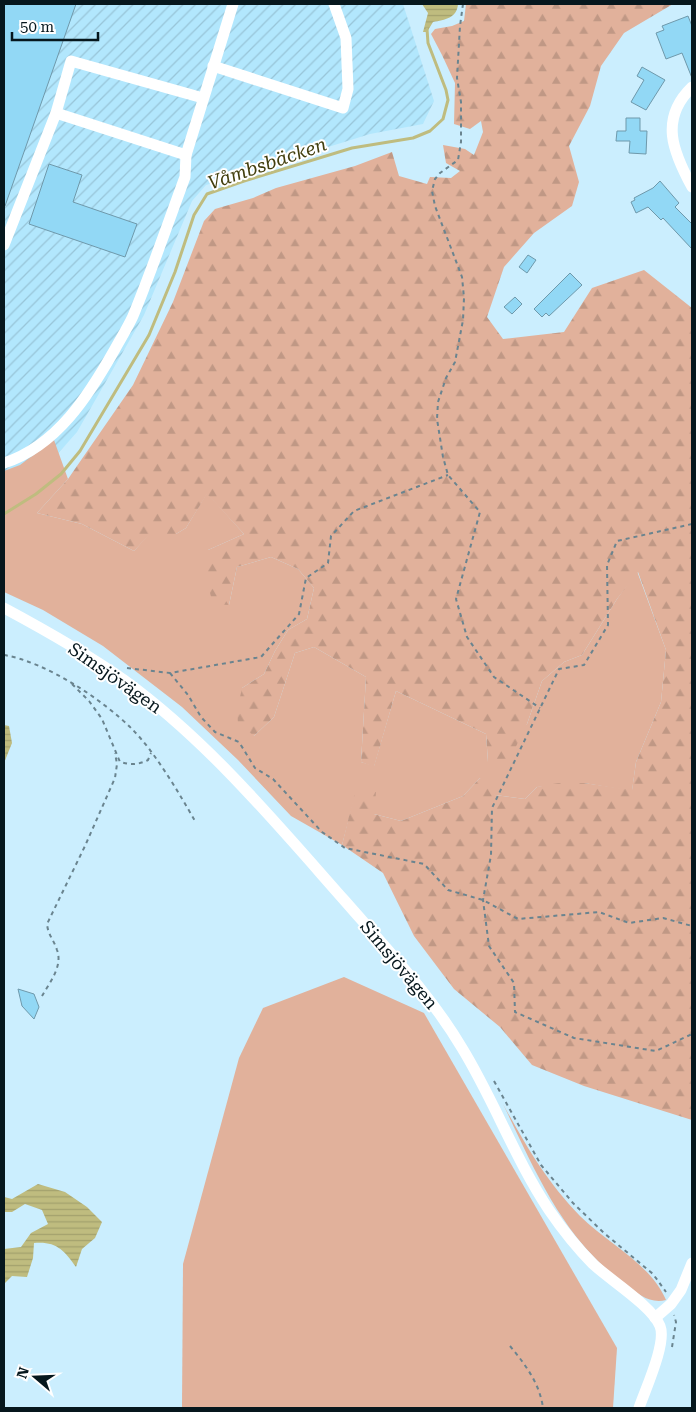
<svg xmlns="http://www.w3.org/2000/svg" width="696" height="1412" viewBox="0 0 696 1412" font-family="'Roboto Serif',serif">
  <style>
    .industrial { fill: url(#industrial-furrows) }
    .grass { fill: #e1b19b }
    .forest { fill: url(#forest-firs) }
    .water { fill: url(#water-rules) }
    .lines { fill: none; stroke-linecap: round; stroke-linejoin: round }
    .stream { stroke: #bfbc7f; stroke-width: 3 }
    .building { fill: #92d8f5; stroke: #6f99ab }
    .path { stroke: #6a848f; stroke-width: 2; stroke-dasharray: 4 4; stroke-linecap: butt }
    .minor { stroke: #fff; stroke-width: 11 }
    .labels { text-anchor: middle; stroke-width: 4; stroke-linejoin: round; paint-order: stroke }
    .street-label { font-size: 18px; fill: #06171d; stroke: #fff }
    .water-label { font-size: 19px; font-style: italic; fill: #423f0e; stroke: #fff }
  </style>
  <defs>
    <pattern id="industrial-furrows" width="10" height="10" patternUnits="userSpaceOnUse" patternTransform="scale(1.25)"><rect width="10" height="10" fill="#b2e7fd"/><path d="M-1 1l2-2M0 10L10 0M9 11l2-2" fill="none" stroke="#98c5d8"/></pattern>
    <pattern id="forest-firs" width="22" height="20" patternUnits="userSpaceOnUse" patternTransform="scale(1.25)"><rect width="22" height="20" fill="#e1b19b"/><path d="M5 1l3.5 6h-7zM16 11l3.5 6h-7z" fill="#c09885"/></pattern>
    <pattern id="water-rules" width="6" height="5" patternUnits="userSpaceOnUse" patternTransform="scale(1.25)"><rect width="6" height="5" fill="#bfbc7f"/><path d="M0 2.5h6" fill="none" stroke="#a3a16d"/></pattern>
  </defs>
  <rect width="100%" height="100%" fill="#cbeefe"/>
  <!-- industrial -->
  <path class="industrial" d="M4 4H403L434 101 423 124 370 134 206 185 192 201 144 315 77 432 46 467 4 493Z"/>
  <!-- grass -->
  <g class="grass">
    <path d="M54 440 68 479 37 513 82 524 134 551 150 533 176 534 186 528 207 493 244 534 208 550 229 605 237 567 271 557 298 569 314 588 307 619 288 630 275 651 264 674 242 688 254 736 274 717 295 653 314 647 366 677 361 762 374 766 396 691 486 734 488 762 527 724 542 681 564 662 582 655 617 599 637 571 666 650 661 702 636 762 632 791 584 783 537 787 525 799 495 795 480 778 463 796 401 821 374 814 356 792 342 845 291 816 238 760 182 707 103 646 43 610 4 592V471L20 465Z"/>
    <path d="M344 977 424 1013 617 1348 613 1408H182L183 1264 239 1058 263 1008Z"/>
    <path d="M503 1104C526 1146 546 1181 580 1216 608 1244 650 1263 666 1300 650 1304 638 1294 626 1285 562 1238 536 1172 503 1104Z"/>
  </g>
  <!-- forest -->
  <path class="forest" d="M466 4H673L624 33 601 66 590 106 569 146 579 182 572 206 534 233 504 267 487 317 503 339 564 332 592 288 644 270 692 308V1120L584 1086 532 1065 500 1027 454 989 414 936 383 873 342 845 355 792H376L374 814 401 821 463 796 480 778 494 781 495 795 525 799 537 787 558 783H584L632 790 636 762 661 702 666 650 638 572 617 599 582 655 564 662 542 681 527 724 505 769 488 762 486 734 396 691 374 767 361 762 366 677 314 647 295 653 274 717 254 736 238 723 237 711 242 688 264 674 275 651 288 630 307 619 314 588 298 569 271 557 237 567 229 605 213 604 204 571 208 550 244 534 207 494 186 528 176 534H150L134 551 82 524 37 513 68 479 133 385 173 302 204 221 215 209 253 198 276 188 355 166 392 152 399 176 427 184 430 177 451 178 460 171 446 163 443 145 465 149 474 155 483 132 481 121 470 129 454 124 455 83 442 55 431 34 435 29 452 26 464 21Z"/>
  <!-- water -->
  <g class="water">
    <path d="M422 4H458C457 18 445 20 433 22L427 32H423L428 13Z"/>
    <path d="M4 725 9 726 12 743 4 763Z"/>
    <path d="M38 1184 65 1192 87 1207 102 1222 95 1238 82 1249 76 1267C64 1250 56 1241 34 1243L33 1258 27 1277 12 1276 4 1284V1249L21 1247 31 1233 48 1224 42 1210 25 1204 12 1212H4V1197L12 1199Z"/>
  </g>
  <g class="lines">
    <!-- stream -->
    <path class="stream" d="M4 514 36 494 61 474 80 451 149 335 175 272 194 215 207 194 244 181 352 148 413 138 430 131 443 119 448 100 446 90 428 43 427 29"/>
  </g>
  <!-- building -->
  <g class="building">
    <path d="M4 4H76L5 206H4Z"/>
    <path d="M688 16 692 26V78L682 53 666 59 656 33 664 30 662 26Z"/>
    <path d="M642 67 665 80 646 110 631 102 644 80 637 76Z"/>
    <path d="M626 118H640V131H647L646 154 629 153 630 141H616L617 131H626Z"/>
    <path d="M49 164 82 175 73 202 137 224 125 257 29 224Z"/>
    <path d="M660 181 679 203 675 207 692 224V249L663 218 661 220 648 207 636 213 631 202 635 200 634 198 653 188Z"/>
    <path d="M528 255 536 260 527 273 519 267Z"/>
    <path d="M570 273 582 285 549 316 546 313 542 317 534 309Z"/>
    <path d="M515 297 522 304 512 314 504 307Z"/>
    <path d="M18 989 34 994 39 1007 34 1019 22 1006Z"/>
  </g>
  <g class="lines">
    <!-- path -->
    <g class="path">
      <path d="M463 4 460 26 457 78 461 102V142L458 160 440 173 435 179 432 191 435 206 462 277 464 298 463 320 455 362 446 378 438 402 437 419 443 457 448 475 480 512 456 599 467 637 494 677 540 708"/>
      <path d="M692 524 617 541 607 565 608 625 584 665 559 669 492 808 491 855 483 900 489 946 514 983 515 1012 574 1038 656 1051 692 1034"/>
      <path d="M4 655C46 662 102 699 132 729 155 752 179 793 195 821"/>
      <path d="M127 668 170 673 261 657 299 614 306 578 328 563 331 536 354 511 448 475"/>
      <path d="M170 673 188 695 201 717 215 732 239 742 255 768 273 779 322 832 345 848 424 864 448 890 483 900 518 919 599 912 629 923 663 918 692 926"/>
      <path d="M72 684 89 701 102 719 120 762C131 765 138 765 148 760L151 753"/>
      <path d="M42 996C50 982 63 966 57 950 54 940 48 935 47 924L85 846 115 778 117 764 115 753"/>
      <path d="M494 1081 541 1165 573 1203 604 1233 653 1274 666 1292"/>
      <path d="M510 1346C525 1364 540 1384 543 1408"/>
      <path d="M672 1347 676 1322 674 1315"/>
    </g>
    <!-- minor -->
    <g class="minor">
      <path d="M213 66 343 108 348 89 346 38 334 4"/>
      <path d="M692 87C659 119 673 152 692 187"/>
      <path d="M186 155 56 113 71 61 203 98"/>
      <path d="M4 245 56 113"/>
      <path d="M4 463C57 446 89 395 115 349 121 338 128 327 133 316 152 270 168 223 185 177L186 155 233 4"/>
      <path d="M4 608C45 630 86 653 124 680 208 741 276 823 345 901 386 948 430 994 462 1048 494 1100 515 1159 549 1210 562 1229 577 1248 593 1264 610 1280 652 1306 660 1326 667 1343 645 1390 639 1408"/>
      <path d="M655 1318 671 1304 681 1290 692 1263"/>
    </g>
  </g>
  <g class="labels">
    <!-- street labels -->
    <g class="street-label">
      <text transform="translate(115 678) rotate(35)" y="6">Simsjövägen</text>
      <text transform="translate(399 965) rotate(50)" y="6">Simsjövägen</text>
    </g>
    <!-- water labels -->
    <g class="water-label">
      <text transform="translate(267 163) rotate(-19)" y="7">Våmbsbäcken</text>
    </g>
  </g>
  <!-- border -->
  <rect width="696" height="1412" fill="none" stroke="#06171d" stroke-width="10"/>
  <!-- north arrow -->
  <g transform="translate(35 1377) rotate(289)" stroke="#ffffff" stroke-width="4" paint-order="stroke">
  <path d="M0-4L9 19L0 12L-9 19Z" fill="#06171d"/>
  <text y="-8" font-size="14" font-weight="bold" text-anchor="middle" fill="#06171d">N</text>
  </g>
  <!-- scale -->
  <path d="M12 32v8h86v-8" fill="none" stroke="#06171d" stroke-width="2.5"/>
  <text x="20" y="32" font-size="15" fill="#06171d" stroke="#ffffff" stroke-width="4" paint-order="stroke">50 m</text>
</svg>
